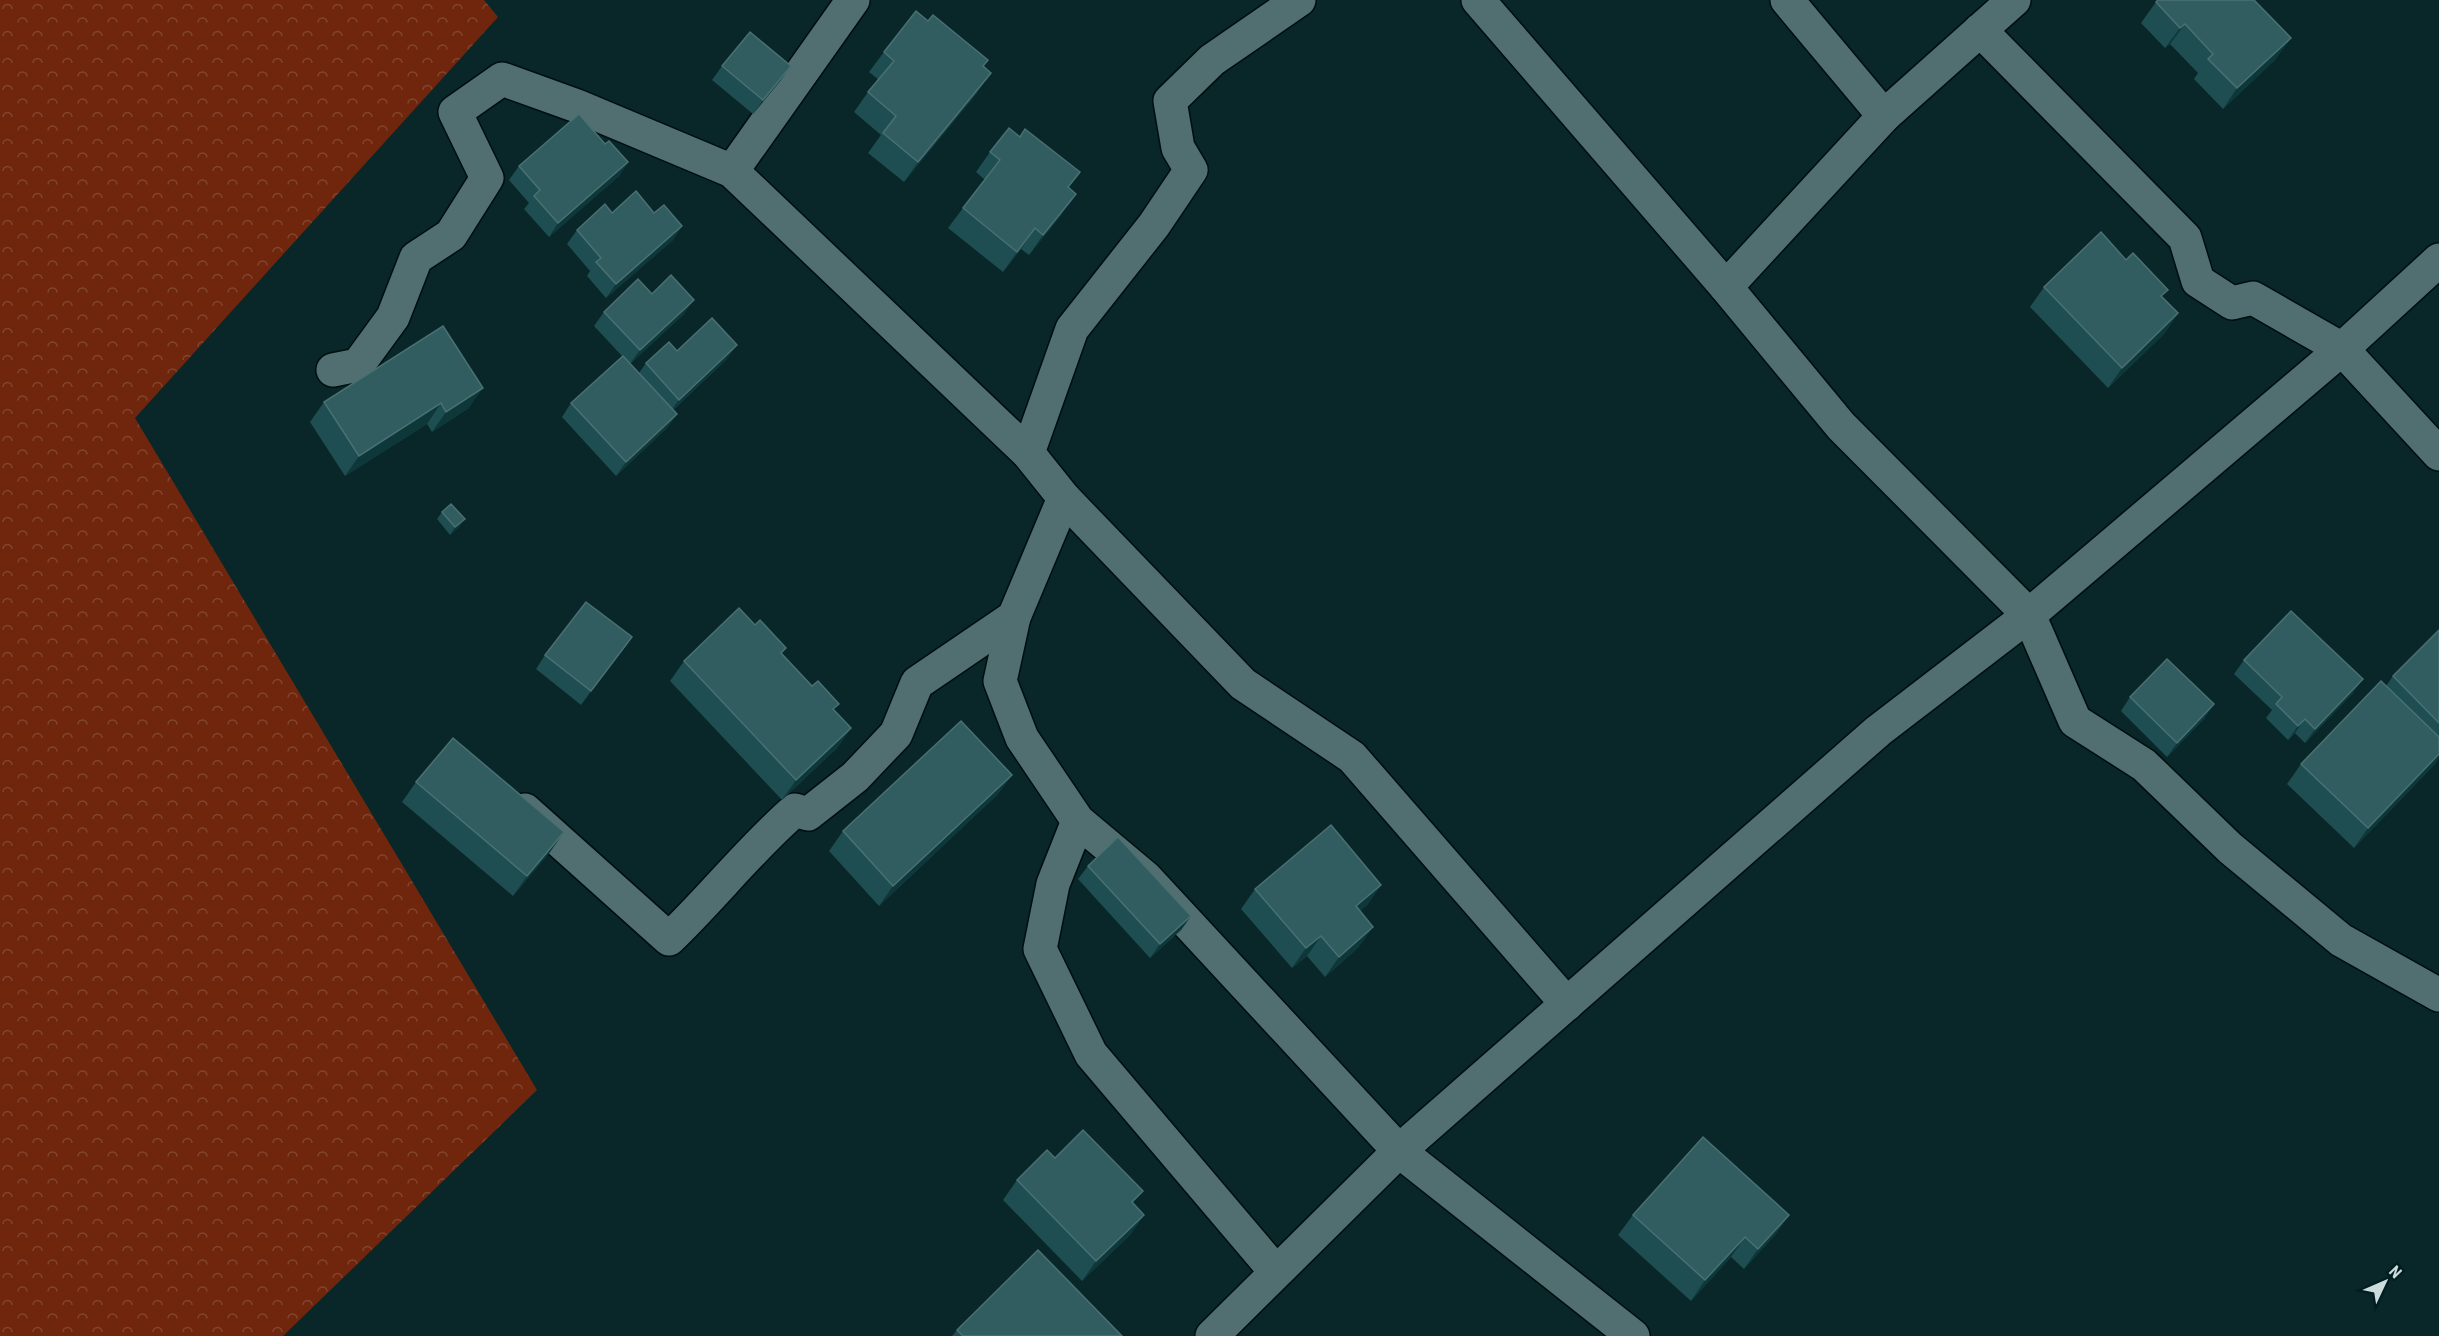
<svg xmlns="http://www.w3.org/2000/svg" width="2439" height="1336" viewBox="0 0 2439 1336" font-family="'Roboto Condensed',sans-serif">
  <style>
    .forest { fill: url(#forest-crowns) }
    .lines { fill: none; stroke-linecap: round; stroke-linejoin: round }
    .minor-casing { stroke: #000e10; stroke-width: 36 }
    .minor { stroke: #516f71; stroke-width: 33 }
    .wall { fill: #1e4e51 }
    .shaded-wall { fill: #0e373a }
    .building { fill: #315d60; stroke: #497173; stroke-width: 1.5 }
  </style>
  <defs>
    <pattern id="forest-crowns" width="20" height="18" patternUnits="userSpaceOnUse" patternTransform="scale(1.5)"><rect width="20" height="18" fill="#6f260d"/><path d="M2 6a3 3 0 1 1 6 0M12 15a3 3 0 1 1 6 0" fill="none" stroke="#824530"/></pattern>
  </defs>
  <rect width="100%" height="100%" fill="#092628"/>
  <!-- forest -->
  <path class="forest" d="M0 0H484L498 17 135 418 537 1090 283 1336H0Z"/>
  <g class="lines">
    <!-- minor casing -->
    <g class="minor-casing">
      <g id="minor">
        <path d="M1478 0 1726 287 1841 426 2029 615 2075 721 2144 765 2230 848 2341 940 2439 995"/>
        <path d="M1787 0 1884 116"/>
        <path d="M1980 30 2185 238 2198 281 2232 303 2253 298 2342 349 2439 454"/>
        <path d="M732 171 853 0"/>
        <path d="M1726 287 1884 116 2014 0"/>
        <path d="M333 370 358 365 393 317 416 258 451 235 487 178 455 112 502 79 577 106 732 171 1028 453 1064 498 1243 684 1352 757 1567 1004"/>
        <path d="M1028 453 1072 329 1154 225 1191 170 1178 148 1170 101 1212 60 1299 0"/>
        <path d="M1014 617 1000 681 1022 738 1078 821 1146 878 1399 1151 1633 1336"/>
        <path d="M525 810 669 939C712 898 750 849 795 810L808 814 855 777 896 734 917 683 1014 617 1064 498"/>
        <path d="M1078 821 1053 884 1040 949 1091 1054 1276 1272"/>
        <path d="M1212 1336 1399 1151 1878 731 2029 615 2342 349 2439 260"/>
      </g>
    </g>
    <!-- minor -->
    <use href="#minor" class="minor"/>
  </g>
  <!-- wall -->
  <g class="wall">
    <path d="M2156 2 2276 59 2223 109 2194 79 2198 73 2170 44 2165 48 2141 23Z"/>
    <path d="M884 52 983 67 977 93 904 182 868 153 881 135 854 112 868 92 879 80 869 72Z"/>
    <path d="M722 66 781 80 753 114 712 80Z"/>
    <path d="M605 144 628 162 619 176 549 237 524 209 529 203 509 180 519 166Z"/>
    <path d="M990 152 1069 188 1062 214 1029 255 1021 249 1003 272 948 228 963 208 985 180 976 172Z"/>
    <path d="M612 213H654L682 226 673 240 606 298 587 276 590 271 567 244 577 230Z"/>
    <path d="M2044 287 2162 297 2178 313 2164 334 2108 388 2030 307Z"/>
    <path d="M652 294 684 314 630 364 639 373 646 363 677 351 727 359 673 410 677 414 667 428 616 476 562 417 571 403 622 356 594 326 604 312Z"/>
    <path d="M443 326 469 408 432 432 427 424 345 476 310 422 324 402Z"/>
    <path d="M442 512 460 526 450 535 437 519Z"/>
    <path d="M2439 630V758L2434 765 2354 848 2287 784 2301 764 2386 686 2393 676Z"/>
    <path d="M632 637 581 705 536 669 545 655Z"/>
    <path d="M782 654 851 728 837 748 782 800 670 681 684 661Z"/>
    <path d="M2244 660 2353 693 2305 743 2295 733 2288 740 2266 718 2272 710 2234 674Z"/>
    <path d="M2130 697 2205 718 2167 757 2121 711Z"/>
    <path d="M1012 775 997 795 879 906 829 851 843 831Z"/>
    <path d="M416 782 564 832 550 852 513 896 402 802Z"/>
    <path d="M1088 866 1191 916 1181 930 1150 958 1078 879Z"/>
    <path d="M1381 885 1367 905 1360 911 1359 947 1325 977 1307 956 1292 968 1241 909 1255 889Z"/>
    <path d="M1055 1158 1133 1204 1144 1215 1130 1235 1082 1281 1003 1200 1017 1180Z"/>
    <path d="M1633 1215H1789L1775 1235 1744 1269 1731 1257 1691 1301 1618 1235Z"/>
    <path d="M957 1330 1122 1336H952Z"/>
  </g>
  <!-- shaded-wall -->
  <g class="shaded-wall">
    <path d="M2185 24 2170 44 2165 48 2180 28Z"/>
    <path d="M2291 38 2276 59 2223 109 2237 88Z"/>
    <path d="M791 66 781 80 753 114 763 100Z"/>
    <path d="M991 73 977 93 904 182 918 162Z"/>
    <path d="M628 162 619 176 549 237 558 223Z"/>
    <path d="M1076 194 1062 214 1029 255 1043 235Z"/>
    <path d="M682 226 673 240 606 298 616 284Z"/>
    <path d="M1035 228 1021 249 1003 272 1017 252Z"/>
    <path d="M694 300 684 314 630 364 640 350Z"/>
    <path d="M2178 313 2164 334 2108 388 2122 368Z"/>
    <path d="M737 345 727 359 669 413 679 400Z"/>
    <path d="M483 388 469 408 432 432 446 412Z"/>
    <path d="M441 403 427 424 345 476 359 456Z"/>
    <path d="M677 414 667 428 616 476 626 462Z"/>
    <path d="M465 519 460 526 450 535 455 527Z"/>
    <path d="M632 637 622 651 581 705 591 691Z"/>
    <path d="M2363 679 2353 693 2305 743 2315 729Z"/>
    <path d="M2214 704 2205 718 2167 757 2177 743Z"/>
    <path d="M2305 719 2295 733 2288 740 2298 726Z"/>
    <path d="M851 728 837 748 782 800 796 780Z"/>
    <path d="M2439 754V758L2434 765 2354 848 2368 828Z"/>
    <path d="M1012 775 997 795 879 906 893 886Z"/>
    <path d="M564 832 550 852 513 896 527 876Z"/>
    <path d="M1381 885 1367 905 1342 926 1356 906Z"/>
    <path d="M1191 916 1181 930 1150 958 1160 944Z"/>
    <path d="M1373 927 1359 947 1325 977 1339 957Z"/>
    <path d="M1321 936 1307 956 1292 968 1306 948Z"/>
    <path d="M1144 1215 1130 1235 1082 1281 1096 1261Z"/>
    <path d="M1789 1215 1775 1235 1744 1269 1758 1249Z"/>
    <path d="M1745 1237 1731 1257 1691 1301 1705 1280Z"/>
  </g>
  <!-- building -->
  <g class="building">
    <path d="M2158 0H2254L2291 38 2237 88 2208 59 2213 54 2185 24 2180 28 2156 2Z"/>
    <path d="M916 11 928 21 933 15 988 60 983 66 991 73 918 162 883 133 896 116 868 92 894 61 884 52Z"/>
    <path d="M750 32 791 66 763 100 722 66Z"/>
    <path d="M579 114 605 144 609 141 628 162 558 223 534 196 540 190 519 166Z"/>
    <path d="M1009 128 1020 137 1025 129 1080 172 1068 187 1076 194 1043 235 1035 228 1017 252 963 208 1000 160 990 152Z"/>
    <path d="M636 191 654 213 664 205 682 226 616 284 596 262 601 258 577 230 605 204 612 213Z"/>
    <path d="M2101 232 2126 260 2133 253 2168 290 2161 296 2178 313 2122 368 2044 287Z"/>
    <path d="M671 275 694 300 640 350 604 312 638 279 652 294Z"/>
    <path d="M712 318 737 345 679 400 646 363 669 342 677 351Z"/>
    <path d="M443 326 483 388 446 412 441 403 359 456 324 402Z"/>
    <path d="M623 356 677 414 626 462 571 403Z"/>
    <path d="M451 504 465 519 455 527 442 512Z"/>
    <path d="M586 602 632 637 591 691 545 655Z"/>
    <path d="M739 608 755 625 760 620 786 648 781 653 812 686 818 681 839 704 833 709 851 728 796 780 684 661Z"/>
    <path d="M2291 611 2363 679 2315 729 2305 719 2298 726 2276 704 2282 697 2244 660Z"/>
    <path d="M2439 630V723L2393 676Z"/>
    <path d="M2167 659 2214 704 2177 743 2130 697Z"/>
    <path d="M2381 681 2439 737V754L2368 828 2301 764Z"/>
    <path d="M961 721 1012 775 893 886 843 831Z"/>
    <path d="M453 738 564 832 527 876 416 782Z"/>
    <path d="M1331 825 1381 885 1356 906 1373 927 1339 957 1321 936 1306 948 1255 889Z"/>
    <path d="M1118 837 1191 916 1160 944 1088 866Z"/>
    <path d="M1083 1130 1143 1191 1132 1202 1144 1215 1096 1261 1017 1180 1047 1150 1055 1158Z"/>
    <path d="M1703 1137 1789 1215 1758 1249 1745 1237 1705 1280 1633 1215Z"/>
    <path d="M1038 1250 1122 1336H963L957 1330Z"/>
  </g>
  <!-- north arrow -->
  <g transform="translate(2385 1282) rotate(46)" stroke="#011d1f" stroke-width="4.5" paint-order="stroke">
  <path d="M0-4.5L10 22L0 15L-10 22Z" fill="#ccdcdd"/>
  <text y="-9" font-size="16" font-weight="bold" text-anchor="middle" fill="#ccdcdd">N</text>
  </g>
</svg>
